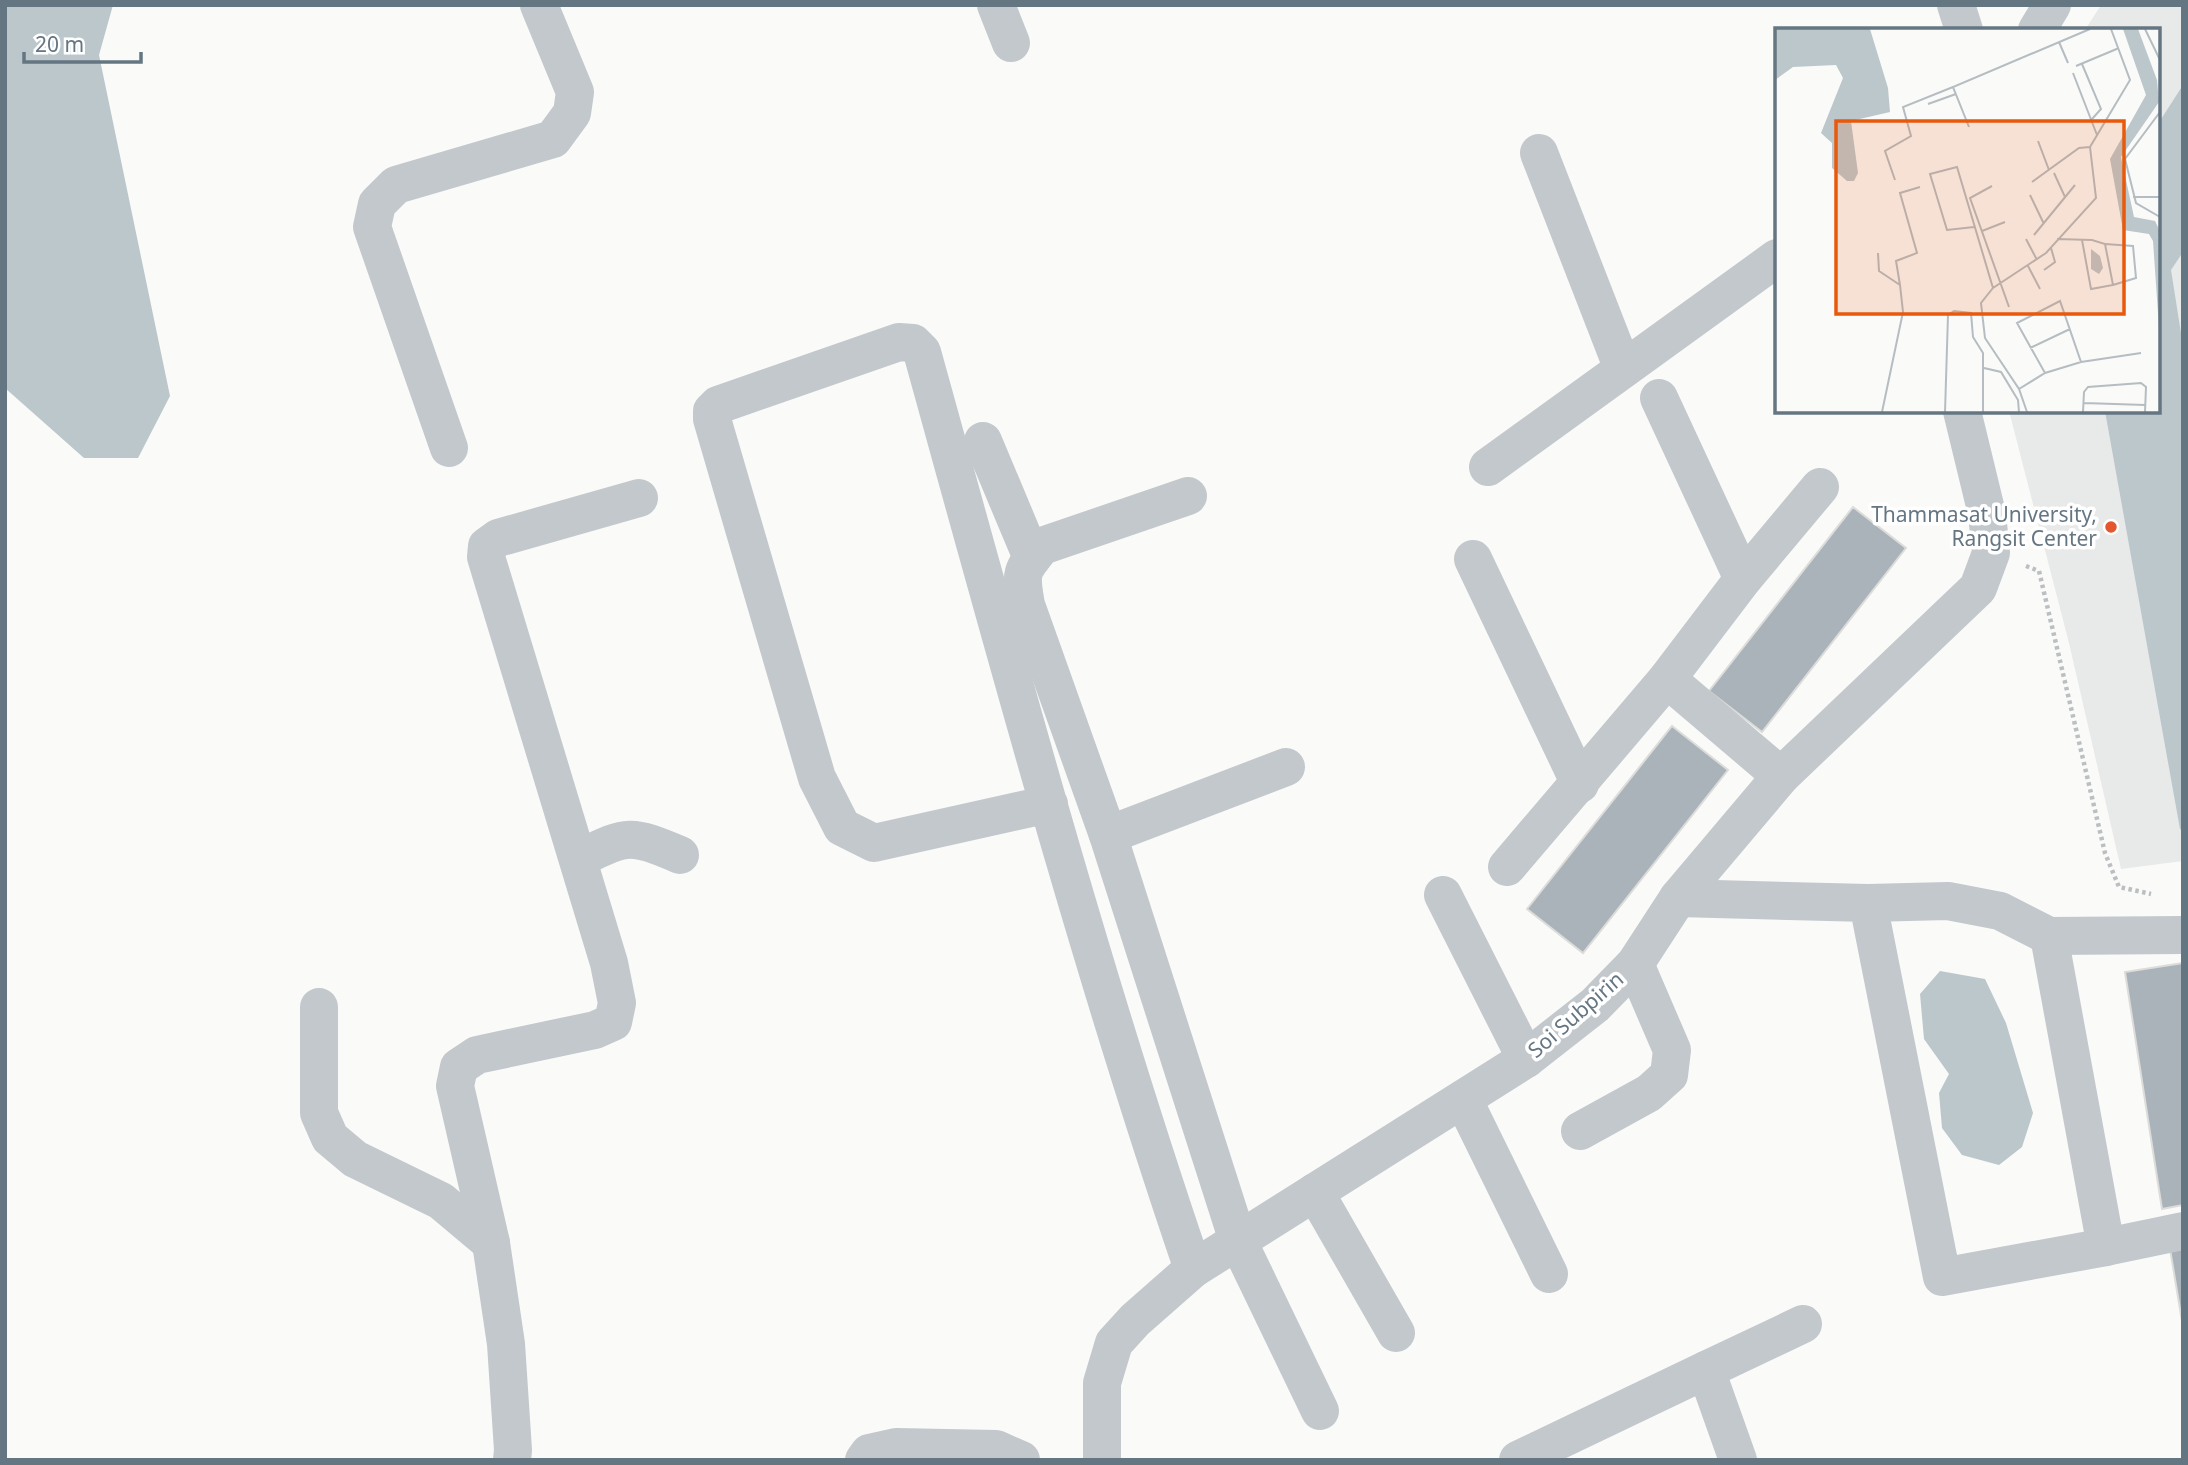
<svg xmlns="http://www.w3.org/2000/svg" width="2188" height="1465" viewBox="0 0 2188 1465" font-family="'Noto Sans',sans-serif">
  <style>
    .built { fill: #e8e9e9 }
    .water { fill: #bbc7cb }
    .building { fill: #aab3b9; stroke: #dcdcda; stroke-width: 2 }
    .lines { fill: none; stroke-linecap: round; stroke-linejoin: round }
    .path { stroke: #bbbfc2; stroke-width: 4.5; stroke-dasharray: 3.5 3.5; stroke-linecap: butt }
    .minor { stroke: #c3c8cc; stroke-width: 38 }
    .poi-dot { fill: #e4572e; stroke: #fff; stroke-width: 2.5 }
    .labels { text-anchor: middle; stroke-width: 7; stroke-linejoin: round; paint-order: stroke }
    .poi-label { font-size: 21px; fill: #657683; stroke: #fff; text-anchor: end }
    .street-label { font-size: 21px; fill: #657683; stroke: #fff }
    .inset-road { fill: none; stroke: #b5bdc2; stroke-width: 2 }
    .view { fill: #e8590c; fill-opacity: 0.15; stroke: #e8590c; stroke-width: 3.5 }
    .inset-edge { fill: none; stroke: #657683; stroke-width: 3.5 }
  </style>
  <rect width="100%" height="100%" fill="#fafaf8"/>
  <!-- built -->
  <path class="built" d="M2101 5H2183V861L2121 869 2069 643 2009 411H2158V30H2085Z"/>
  <!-- water -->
  <g class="water">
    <path d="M5 5H113L99 55 170 396 138 458H84L5 388Z"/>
    <path d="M2183 85V252L2171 270 2183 346V831L2180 829 2105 411H2158V124Z"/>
    <path d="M1940 971 1985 979 2006 1023 2033 1113 2022 1147 1999 1165 1962 1155 1942 1128 1939 1093 1949 1074 1924 1039 1920 994Z"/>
  </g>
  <!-- building -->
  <g class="building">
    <path d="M1853 507 1906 548 1762 732 1709 691Z"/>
    <path d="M1672 726 1728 770 1583 953 1527 909Z"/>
    <path d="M2183 963V1205L2162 1209 2125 972Z"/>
    <path d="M2183 1241V1327L2169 1243Z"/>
  </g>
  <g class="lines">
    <!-- path -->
    <path class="path" d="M2026 566 2039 571 2105 853 2119 887 2151 894"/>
    <!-- minor -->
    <g class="minor">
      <path d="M996 5 1011 43"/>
      <path d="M1956 5 1964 30"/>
      <path d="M2037 30 2052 5"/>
      <path d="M1539 153 1623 369"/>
      <path d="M1659 398 1743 579"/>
      <path d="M983 441 1032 558"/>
      <path d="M449 448 372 227 377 204 396 185 553 139 572 113 575 92 539 5"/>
      <path d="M1488 467 1777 258"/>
      <path d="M1188 496 1042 546C1021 571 1020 572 1026 605L1108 835 1238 1241 1320 1411"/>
      <path d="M1473 559 1580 784"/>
      <path d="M1667 679 1781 776"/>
      <path d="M1049 804 874 843 842 827 817 778 712 419V411L718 405 899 342 913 343 922 352C1007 659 1090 967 1193 1269"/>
      <path d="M1108 835 1286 767"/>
      <path d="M578 859C628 835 628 833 680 855"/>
      <path d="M1507 867 1667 679 1743 579 1820 487"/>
      <path d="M1443 895 1526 1059"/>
      <path d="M1678 898 1868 903 1948 901 2000 911 2049 936 2106 1247 1942 1277 1868 903"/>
      <path d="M2049 936 2183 935"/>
      <path d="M319 1007V1113L330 1138 355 1159 441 1201 491 1243 506 1344 513 1450 512 1460"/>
      <path d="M1463 1099 1549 1274"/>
      <path d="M1580 1131 1649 1093 1669 1075 1672 1050 1635 964"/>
      <path d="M1315 1192 1396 1333"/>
      <path d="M491 1243 455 1086 459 1067 477 1055 595 1030 613 1022 617 1003 609 963 486 557 487 546 498 538 639 498"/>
      <path d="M2106 1247 2183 1231"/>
      <path d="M1706 1370 1803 1324"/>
      <path d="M864 1460 869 1453 896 1447 996 1449 1021 1460"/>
      <path d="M1102 1460V1383L1114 1343 1135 1320 1193 1269 1526 1059 1595 1005 1635 964 1678 898 1781 776 1978 588 1991 553 1987 514 1962 411"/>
      <path d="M1518 1460 1706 1370 1738 1460"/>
    </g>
  </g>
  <!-- markers -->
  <circle class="poi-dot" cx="2111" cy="527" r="7"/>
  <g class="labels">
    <!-- poi labels -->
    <g class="poi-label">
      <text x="2097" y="522">Thammasat University,<tspan x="2097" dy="24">Rangsit Center</tspan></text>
    </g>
    <!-- street labels -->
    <g class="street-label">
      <text transform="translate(1576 1015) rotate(-41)" y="7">Soi Subpirin</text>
    </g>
  </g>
  <!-- overview -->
  <g transform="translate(1775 28)">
    <rect width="385" height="385" fill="#fafaf8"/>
    <path d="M0 1H95L113 60 115 84 76 93 83 145 79 153H72L57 140V115L46 105 68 50 61 37 18 39 0 52ZM348 1H363L382 52 384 74 346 129 359 189 380 193 385 203V314L378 213 374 206 348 202 335 131 371 67ZM316 221 325 228 328 240 324 246 316 241Z" fill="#bbc7cb"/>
    <path class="inset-road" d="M370 1 385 32M284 14 293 35M307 36 326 81 317 91M301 38 344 20M298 45 322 107M153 76 181 66M385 84 350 131 361 175 385 189M194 99 178 59 315 1M263 113 274 142M279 145 290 169M120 152 110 123 136 108 128 79 178 59M257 154 304 120 315 119M217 158 195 170 234 279M255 167 269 196M358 169H385M199 199 172 202 155 146 182 139 218 260M207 203 230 194M259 207 300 157M251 211 262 232M282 211 317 212 330 216 338 257 316 261 307 212M330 216 358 218 361 250 338 257M103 225 104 243 125 257 128 284 107 384M253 238 265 261M269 242 280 234 276 220M125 257 121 233 142 225 125 165 145 159M255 320 295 301M209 340 226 344 243 372 244 384M270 345 242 295 285 273 306 334M244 361 270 345 306 334 366 325M309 375 370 377M170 384 173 287 179 283 196 285 198 309 208 325V384M252 384 244 361 210 310 206 275 218 260 271 225 321 170 315 119 355 52 336 1M308 384 309 364 313 359 366 355 371 359 370 384"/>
    <path class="view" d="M61 93H349V286H61Z"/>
    <rect width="385" height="385" class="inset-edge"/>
  </g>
  <!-- border -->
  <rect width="2188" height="1465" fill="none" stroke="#657683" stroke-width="14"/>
  <!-- scale -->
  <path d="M24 52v10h117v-10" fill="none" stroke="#657683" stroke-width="3.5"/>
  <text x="35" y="52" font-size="21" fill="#657683" stroke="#ffffff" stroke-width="5" paint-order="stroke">20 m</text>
</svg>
